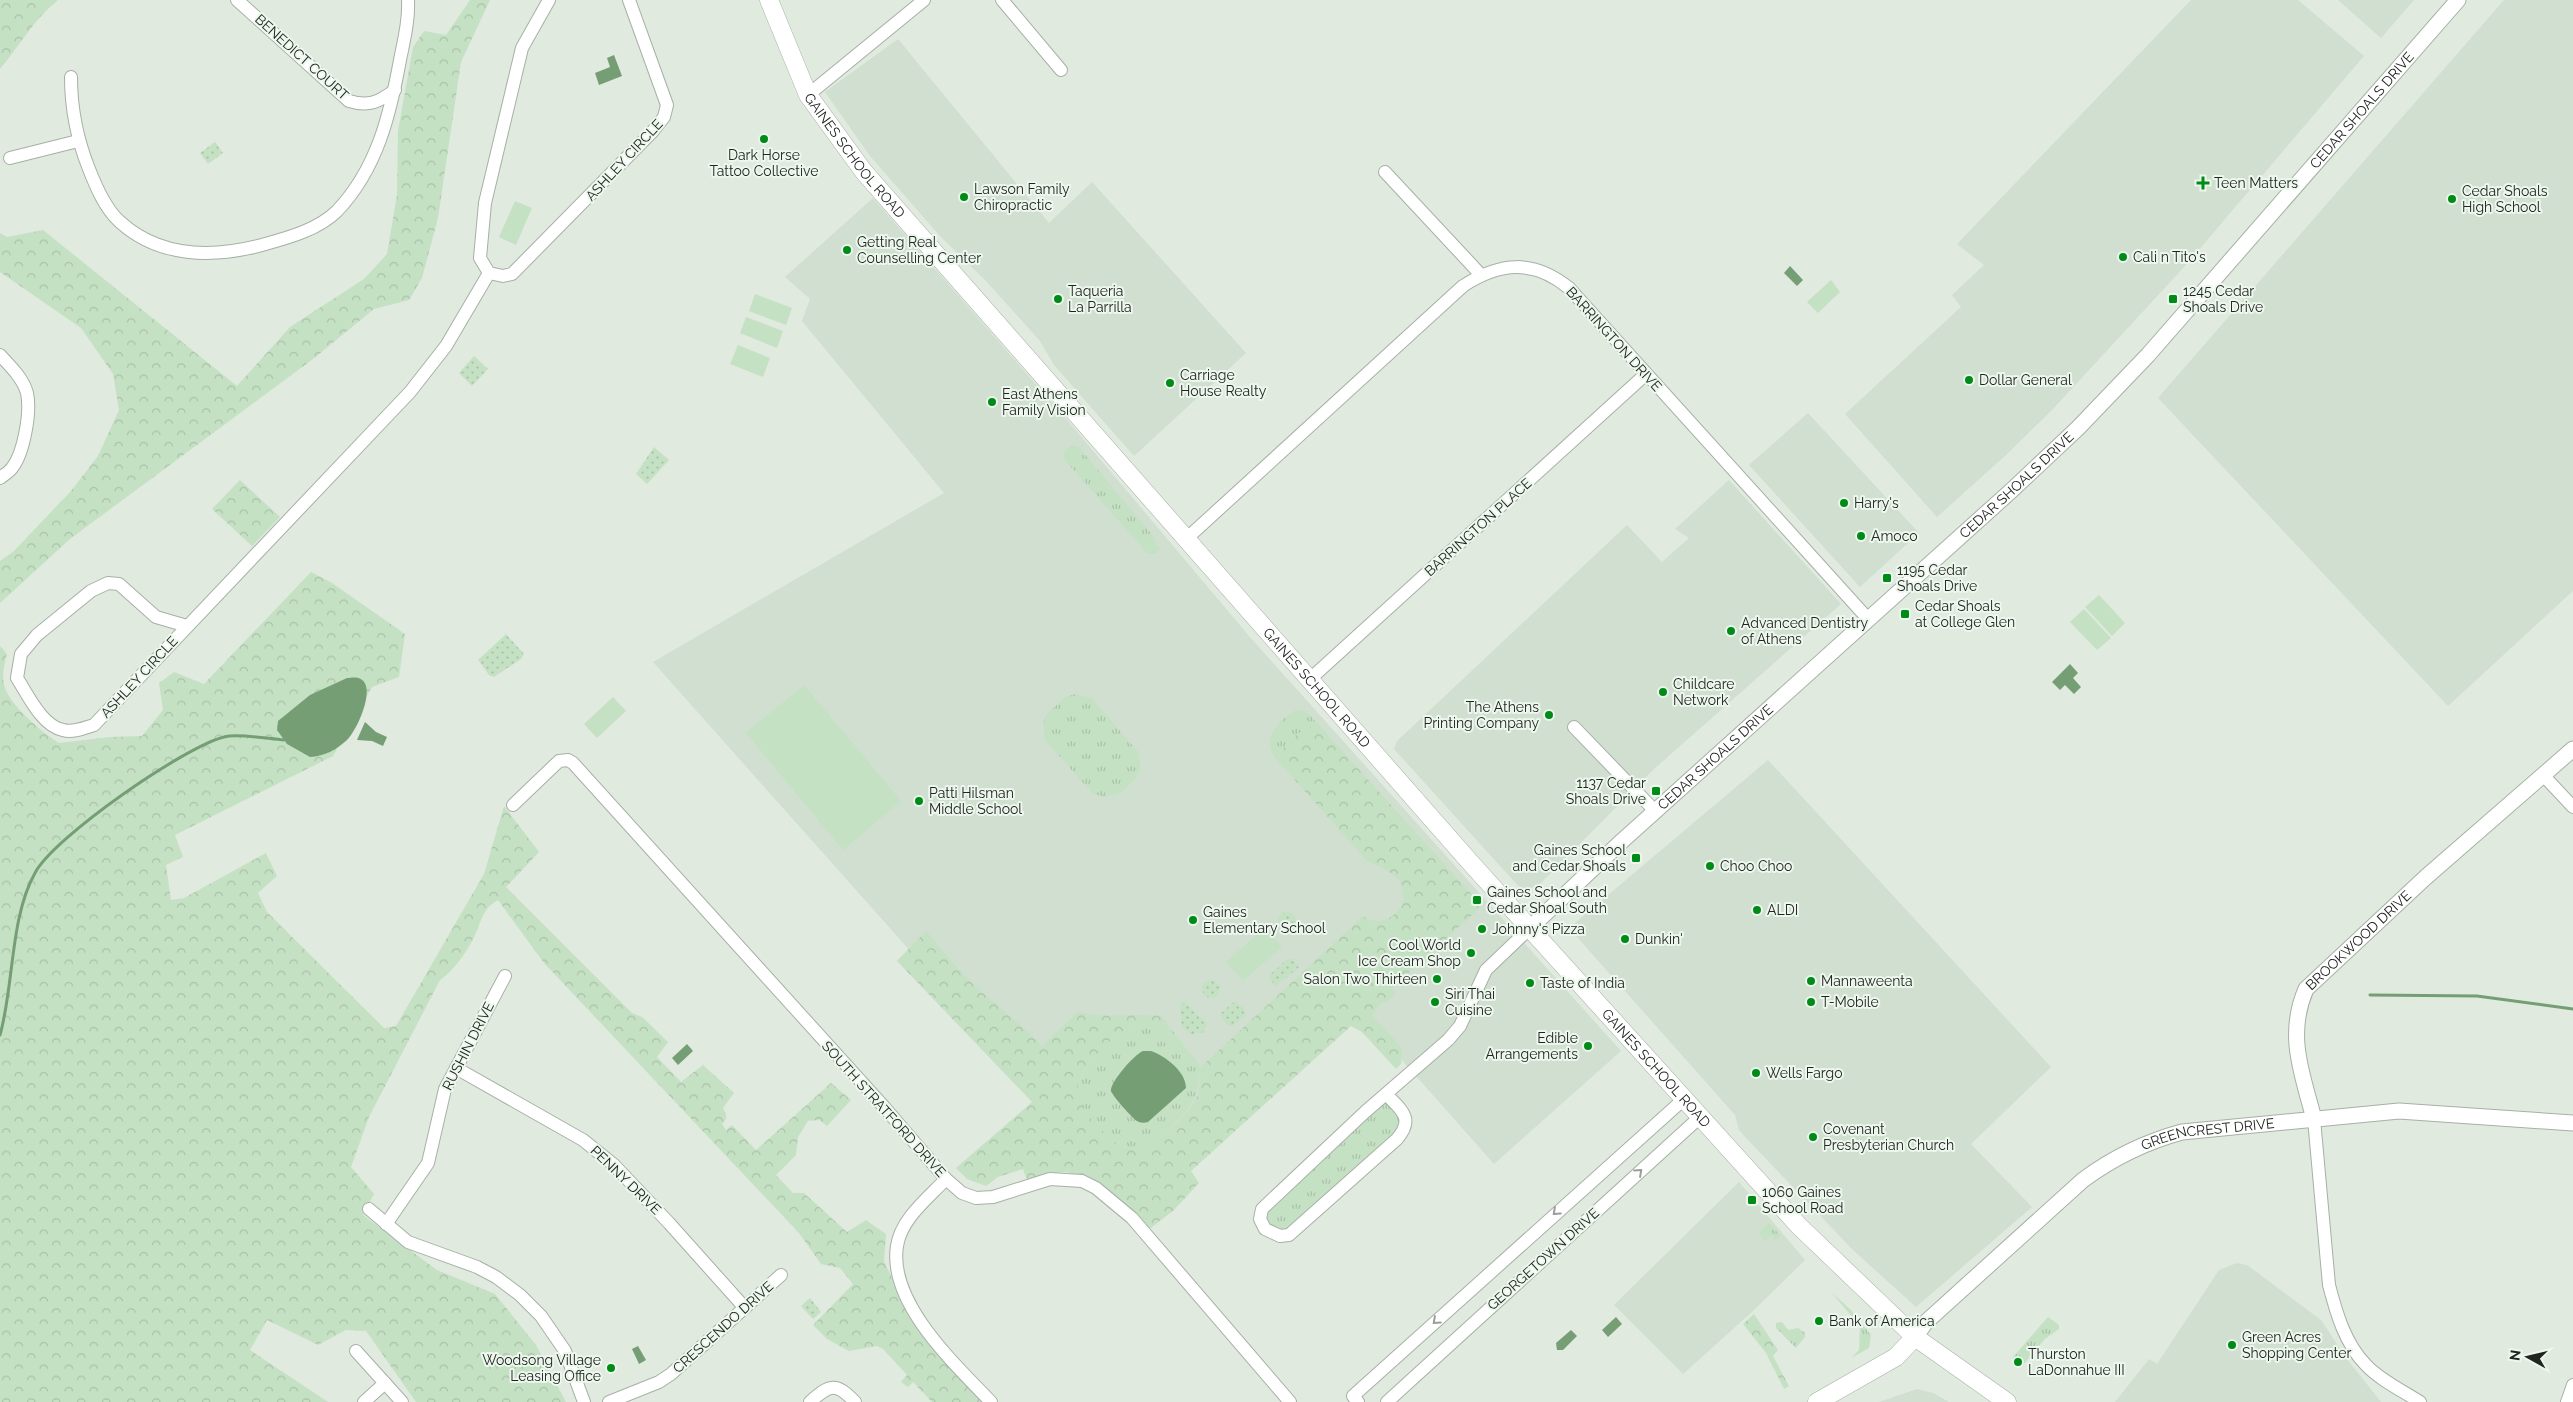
<svg xmlns="http://www.w3.org/2000/svg" width="2573" height="1402" viewBox="0 0 2573 1402" font-family="Raleway,sans-serif">
  <style>
    .built { fill: #d0dfcf }
    .grass { fill: url(#grass-tufts) }
    .forest { fill: url(#forest-crowns) }
    .park { fill: url(#park-dots) }
    .pitch { fill: #c5e1c4 }
    .water { fill: #769e75 }
    .lines { fill: none; stroke-linecap: round; stroke-linejoin: round }
    .stream { stroke: #769e75; stroke-width: 3 }
    .minor-casing { stroke: #a7b0a6; stroke-width: 14 }
    .tertiary-casing { stroke: #a7b0a6; stroke-width: 17 }
    .secondary-casing { stroke: #a7b0a6; stroke-width: 19 }
    .minor { stroke: #fff; stroke-width: 12 }
    .tertiary { stroke: #fff; stroke-width: 15 }
    .secondary { stroke: #fff; stroke-width: 18 }
    .oneway { stroke: #9b9d9b }
    .poi-dot { fill: #008b18; stroke: #edf7ed; stroke-width: 2 }
    .labels { text-anchor: middle; stroke-width: 4; stroke-linejoin: round; paint-order: stroke }
    .street-label { font-size: 14px; fill: #212521; stroke: #edf7ed }
    .poi-label { font-size: 14px; fill: #212521; stroke: #edf7ed; text-anchor: start }
  </style>
  <defs>
    <pattern id="grass-tufts" width="24" height="20" patternUnits="userSpaceOnUse" patternTransform="scale(1.25)"><rect width="24" height="20" fill="#c5e1c4"/><path d="M3 7l-1-3M5 7V3M7 7l1-3M15 17l-1-3M17 17v-4M19 17l1-3" fill="none" stroke="#a9c1a8"/></pattern>
    <pattern id="forest-crowns" width="20" height="18" patternUnits="userSpaceOnUse" patternTransform="scale(1.25)"><rect width="20" height="18" fill="#c5e1c4"/><path d="M2 6a3 3 0 1 1 6 0M12 15a3 3 0 1 1 6 0" fill="none" stroke="#a9c1a8"/></pattern>
    <pattern id="park-dots" width="8" height="8" patternUnits="userSpaceOnUse" patternTransform="scale(1.25)"><rect width="8" height="8" fill="#c5e1c4"/><path d="M2 2h.1M6 6h.1" fill="none" stroke="#a9c1a8" stroke-width="1.8" stroke-linecap="round"/></pattern>
  </defs>
  <rect width="100%" height="100%" fill="#e0eadf"/>
  <!-- built -->
  <g class="built">
    <path d="M2191 0H2298L2364 56 2185 266 2053 409 2005 456 1937 517 1845 414 1961 307 1952 295 1984 265 1957 244Z"/>
    <path d="M2338 0H2414L2381 38Z"/>
    <path d="M2504 0H2573V591L2448 706 2158 398Z"/>
    <path d="M898 39 1049 223 1092 182 1246 353 1134 456 1054 365 1040 341 986 281 940 236 870 156 825 92Z"/>
    <path d="M873 198 1068 421 1249 636 1621 1051 1494 1164 1361 1014 1141 1210 653 662 944 493 802 321 810 299 785 277Z"/>
    <path d="M1808 413 1919 533 1860 587 1749 465Z"/>
    <path d="M1729 480 1841 604 1654 769 1537 887 1521 889 1394 749 1397 741 1627 525 1662 562 1689 538 1675 529Z"/>
    <path d="M1768 760 2051 1067 1971 1144 2032 1207 1916 1307 1853 1250 1747 1139 1739 1130 1735 1115 1569 928Z"/>
    <path d="M1739 1182 1805 1260 1753 1311 1683 1374 1614 1305Z"/>
    <path d="M2237 1263 2247 1265 2321 1320 2347 1359 2381 1402H2115L2149 1359 2157 1364 2219 1270Z"/>
    <path d="M1917 1389 1933 1393 1949 1402H1879Z"/>
  </g>
  <!-- grass -->
  <g class="grass">
    <path d="M1070 446H1078L1154 537 1157 547 1160 548 1156 554 1147 553 1064 459 1063 453Z"/>
    <path d="M1076 694 1092 698 1139 753 1140 770 1135 779 1121 793 1104 797 1092 793 1045 740 1043 723 1048 713 1065 697Z"/>
    <path d="M1296 710 1306 711 1318 724C1300 730 1283 742 1277 760 1259 740 1278 721 1296 710Z"/>
    <path d="M1151 1021 1167 1024 1201 1067C1196 1101 1194 1104 1170 1128 1160 1137 1148 1149 1134 1149 1117 1149 1080 1115 1077 1098 1073 1074 1109 1038 1129 1028 1135 1024 1143 1023 1151 1021Z"/>
    <path d="M1383 1103 1389 1104 1401 1117V1128L1285 1232 1264 1222V1215Z"/>
    <path d="M1769 1223 1781 1236 1774 1242 1773 1236H1770L1764 1241 1759 1232Z"/>
    <path d="M1831 1292 1852 1311 1871 1335 1869 1348 1851 1358 1859 1350 1860 1326Z"/>
    <path d="M2048 1317 2059 1325V1329L2045 1339 2023 1365 2014 1366 2012 1363 2014 1356Z"/>
    <path d="M1782 1322 1788 1330 1798 1328 1805 1333V1337L1796 1348 1776 1328V1323Z"/>
  </g>
  <!-- forest -->
  <g class="forest">
    <path d="M0 0H58C34 19 20 45 0 69Z"/>
    <path d="M470 0H490L461 62 438 218 422 278 409 300 374 309 313 359 70 539 0 603V561L14 551 71 491 98 456 119 410 113 374 81 328 0 272V233L7 237 43 230 237 386 290 327 364 279 387 254 397 195 398 131 413 47 424 31 446 35Z"/>
    <path d="M240 480 280 517 252 546 212 509Z"/>
    <path d="M311 572 332 583 405 634 399 677 372 687 333 756 175 835 183 857 166 865 171 900 184 898 266 853 277 876 258 893 267 912 384 1028 396 1026 484 874 504 806 539 852 506 887 632 1013 642 1017 668 1042 657 1057 681 1082 703 1065 734 1093 723 1108C727 1115 728 1118 722 1124L726 1130 732 1125 756 1150 831 1083 851 1100 827 1126 819 1120 808 1121 798 1137 796 1155 776 1175 793 1193H804L847 1232 866 1220 886 1234 884 1261 905 1305 984 1402H932L913 1382 908 1387 901 1382 907 1375 883 1349 877 1346 849 1351 827 1339 813 1325 853 1284 840 1268 821 1264 799 1233 544 963 498 900C484 908 483 916 477 930 470 948 455 970 440 980L369 1117 351 1167 374 1194 363 1215 437 1270 495 1294 536 1345 566 1402H416L366 1331 346 1330 318 1345 267 1320 250 1350 328 1402H0V646L7 654C4 666 1 676 5 688 11 706 43 733 59 743L110 737 142 736 163 710 159 683 174 672 204 684Z"/>
    <path d="M1318 724 1482 906 1392 988 1396 993 1387 1002 1383 1001 1372 1015 1402 1048 1401 1064 1396 1069 1362 1032 1351 1026 1191 1171 1199 1183 1174 1210 1147 1231 1122 1201 1100 1183 1067 1172 1051 1173 1027 1180 1023 1169 998 1177 986 1186 967 1179 956 1168 1032 1102 897 961 926 931C940 947 954 965 970 981 993 1004 1019 1021 1042 1046L1078 1012C1105 1019 1134 1013 1162 1016L1167 1024C1140 1019 1125 1027 1106 1045 1072 1079 1066 1097 1102 1130 1111 1139 1121 1149 1134 1149 1152 1149 1190 1114 1197 1097 1200 1088 1200 1076 1201 1067L1363 916C1381 930 1407 913 1403 890 1400 874 1380 867 1368 862L1277 760C1283 742 1300 730 1318 724Z"/>
    <path d="M1754 1314 1778 1350 1773 1356 1789 1386 1784 1389 1766 1353 1743 1324Z"/>
  </g>
  <!-- park -->
  <g class="park">
    <path d="M215 142 223 153 208 164 200 153Z"/>
    <path d="M474 356 488 369 472 386 459 373Z"/>
    <path d="M654 447 669 460 647 484 636 474Z"/>
    <path d="M506 634 524 654 521 659 494 677 489 675 478 660Z"/>
    <circle cx="1287" cy="921" r="9"/>
    <path d="M1292 958 1299 967 1276 986 1269 978 1270 975 1286 960Z"/>
    <circle cx="1211" cy="989" r="9"/>
    <path d="M1235 1001 1244 1008 1246 1015 1232 1026 1226 1024 1220 1014Z"/>
    <path d="M1185 1002 1207 1024 1204 1032 1191 1035 1182 1026 1180 1005Z"/>
    <path d="M810 1298 821 1312 813 1319 801 1306Z"/>
  </g>
  <!-- pitch -->
  <g class="pitch">
    <path d="M515 201 532 208 516 245 499 237Z"/>
    <path d="M1831 280 1840 292 1818 313 1807 302Z"/>
    <path d="M755 294 792 308 786 325 749 311Z"/>
    <path d="M746 317 783 331 777 348 740 333Z"/>
    <path d="M738 345 770 358 763 377 730 364Z"/>
    <path d="M2099 595 2125 623 2112 636 2085 607Z"/>
    <path d="M2084 609 2111 638 2097 650 2070 622Z"/>
    <path d="M804 685 901 801 843 850 746 733Z"/>
    <path d="M613 697 626 711 597 738 584 724Z"/>
    <path d="M1265 927 1282 947 1243 981 1226 962Z"/>
  </g>
  <!-- water -->
  <g class="water">
    <path d="M614 55 622 76 599 85 595 73 610 67 607 58Z"/>
    <path d="M1790 266 1803 280 1797 286 1784 273Z"/>
    <path d="M2070 664 2078 673 2073 678 2081 687 2074 694 2065 685 2060 690 2052 682Z"/>
    <path d="M347 678C350 678 355 677 358 678 379 683 357 731 347 740 336 750 325 756 310 757L287 744 277 730 278 721 310 695Z"/>
    <path d="M365 722 376 732 387 737 383 746 372 741 357 740Z"/>
    <path d="M687 1044 693 1051 678 1065 672 1058Z"/>
    <path d="M1151 1051C1165 1056 1186 1071 1186 1088L1148 1122C1144 1123 1140 1123 1137 1121 1132 1118 1112 1095 1111 1091 1110 1082 1135 1054 1143 1051 1145 1051 1148 1051 1151 1051Z"/>
    <path d="M1616 1317 1622 1324 1608 1337 1602 1330Z"/>
    <path d="M1571 1330 1577 1336 1563 1350H1557L1556 1343Z"/>
    <path d="M638 1346 646 1360 639 1364 632 1349Z"/>
  </g>
  <g class="lines">
    <!-- stream -->
    <g class="stream">
      <path d="M2370 995 2477 996 2573 1009"/>
      <path d="M0 1035C14 986 10 917 35 873 54 837 184 747 224 737 238 733 269 739 284 740"/>
    </g>
    <!-- minor casing -->
    <g class="minor-casing">
      <g id="minor">
        <path d="M237 0 349 101C369 107 379 102 395 90"/>
        <path d="M549 0 522 48 485 203 480 258 489 273 503 276 512 274 653 131 664 117 667 105 629 0"/>
        <path d="M1002 0 1061 70"/>
        <path d="M71 77C71 110 77 139 89 169 96 187 105 208 119 221 159 258 213 258 262 245 287 238 318 230 337 211 377 169 390 115 400 60 404 40 409 20 408 0"/>
        <path d="M808 95 924 0"/>
        <path d="M10 158 78 141"/>
        <path d="M1385 172 1481 275"/>
        <path d="M0 355C10 366 23 378 27 393 31 412 24 453 12 468 9 472 4 475 0 478"/>
        <path d="M1185 540 1463 286C1500 262 1533 259 1569 288L1869 620"/>
        <path d="M187 626 156 617 119 584 108 583 91 591 37 635 21 654 17 678C28 695 42 726 63 730 73 733 84 728 94 725L410 392 446 346 489 273"/>
        <path d="M1309 680 1646 374"/>
        <path d="M1574 727 1656 812"/>
        <path d="M2543 775 2573 807"/>
        <path d="M513 805 559 761 568 760 573 763 885 1108 946 1179 962 1193 976 1198 993 1197 1050 1179 1082 1181 1096 1188 1132 1218 1290 1402"/>
        <path d="M456 1068 583 1140 614 1165 669 1223 745 1308"/>
        <path d="M1386 1094C1401 1110 1415 1118 1397 1139L1289 1235 1280 1236 1265 1229 1260 1219 1262 1209 1365 1112 1448 1040 1460 1026 1486 970 1530 928"/>
        <path d="M2314 1119 2329 1285C2336 1312 2345 1344 2366 1365 2380 1380 2403 1391 2420 1402"/>
        <path d="M946 1179C928 1198 901 1219 897 1246 888 1303 955 1364 991 1402"/>
        <path d="M369 1209 408 1242 477 1267 496 1277 520 1295 541 1316 565 1351 584 1402"/>
        <path d="M386 1224 428 1163 445 1089 505 976"/>
        <path d="M356 1351 402 1402"/>
        <path d="M364 1402 385 1383"/>
        <path d="M609 1402 659 1382 671 1374 781 1275"/>
        <path d="M810 1402C830 1384 836 1382 855 1402"/>
        <path d="M1358 1402 1353 1396 1684 1099"/>
        <path d="M1387 1402 1700 1117"/>
        <path d="M2567 1402 2573 1385"/>
      </g>
    </g>
    <!-- tertiary casing -->
    <g class="tertiary-casing">
      <g id="tertiary">
        <path id="s1" d="M1530 928 1622 841 2012 490 2078 428 2148 355 2458 0"/>
        <path id="s2" d="M2314 1119C2302 1073 2286 1035 2306 989L2426 877 2573 749"/>
        <path id="s3" d="M1915 1337 1926 1322 2083 1180C2114 1157 2145 1142 2182 1132L2399 1111 2573 1123"/>
      </g>
    </g>
    <!-- secondary casing -->
    <g class="secondary-casing">
      <g id="secondary">
        <path id="s4" d="M769 0 808 95 864 172 1469 861 1799 1226 1915 1337 2007 1402"/>
        <path d="M1817 1402 1896 1357 1915 1337"/>
      </g>
    </g>
    <!-- minor -->
    <use href="#minor" class="minor"/>
    <!-- tertiary -->
    <use href="#tertiary" class="tertiary"/>
    <!-- secondary -->
    <use href="#secondary" class="secondary"/>
  </g>
  <!-- one-way arrows -->
  <defs><path id="oneway-chevron" d="M-2-3.5L2.5 0L-2 3.5" fill="none" stroke-width="1.6" stroke-linecap="round" stroke-linejoin="round" transform="scale(1.25)"/></defs>
  <g class="oneway">
    <use href="#oneway-chevron" transform="translate(1639 1172) rotate(-42)"/>
    <use href="#oneway-chevron" transform="translate(1556 1212) rotate(138)"/>
    <use href="#oneway-chevron" transform="translate(1436 1321) rotate(138)"/>
  </g>
  <!-- markers -->
  <g class="poi-dot">
    <circle cx="764" cy="139" r="5"/>
    <path d="M2200.5 175.5h5v5h5v5h-5v5h-5v-5h-5v-5h5z"/>
    <circle cx="964" cy="197" r="5"/>
    <circle cx="2452" cy="199" r="5"/>
    <circle cx="847" cy="250" r="5"/>
    <circle cx="2123" cy="257" r="5"/>
    <circle cx="1058" cy="299" r="5"/>
    <rect x="2168" y="294" width="10" height="10" rx="2.5"/>
    <circle cx="1969" cy="380" r="5"/>
    <circle cx="1170" cy="383" r="5"/>
    <circle cx="992" cy="402" r="5"/>
    <circle cx="1844" cy="503" r="5"/>
    <circle cx="1861" cy="536" r="5"/>
    <rect x="1882" y="573" width="10" height="10" rx="2.5"/>
    <rect x="1900" y="609" width="10" height="10" rx="2.5"/>
    <circle cx="1731" cy="631" r="5"/>
    <circle cx="1663" cy="692" r="5"/>
    <circle cx="1549" cy="715" r="5"/>
    <rect x="1651" y="786" width="10" height="10" rx="2.5"/>
    <circle cx="919" cy="801" r="5"/>
    <rect x="1631" y="853" width="10" height="10" rx="2.5"/>
    <circle cx="1710" cy="866" r="5"/>
    <rect x="1472" y="895" width="10" height="10" rx="2.5"/>
    <circle cx="1757" cy="910" r="5"/>
    <circle cx="1193" cy="920" r="5"/>
    <circle cx="1482" cy="929" r="5"/>
    <circle cx="1625" cy="939" r="5"/>
    <circle cx="1471" cy="953" r="5"/>
    <circle cx="1437" cy="979" r="5"/>
    <circle cx="1811" cy="981" r="5"/>
    <circle cx="1530" cy="983" r="5"/>
    <circle cx="1435" cy="1002" r="5"/>
    <circle cx="1811" cy="1002" r="5"/>
    <circle cx="1588" cy="1046" r="5"/>
    <circle cx="1756" cy="1073" r="5"/>
    <circle cx="1813" cy="1137" r="5"/>
    <rect x="1747" y="1195" width="10" height="10" rx="2.5"/>
    <circle cx="1819" cy="1321" r="5"/>
    <circle cx="2232" cy="1345" r="5"/>
    <circle cx="2018" cy="1362" r="5"/>
    <circle cx="611" cy="1368" r="5"/>
  </g>
  <g class="labels">
    <!-- street labels -->
    <g class="street-label">
      <text transform="translate(302 57) rotate(42)" y="5">BENEDICT COURT</text>
      <text dy="5" stroke="none"><textPath href="#s1" startOffset="1168">CEDAR SHOALS DRIVE</textPath></text>
      <text dy="5" stroke="none"><textPath href="#s4" startOffset="179">GAINES SCHOOL ROAD</textPath></text>
      <text transform="translate(624 160) rotate(-47)" y="5">ASHLEY CIRCLE</text>
      <text transform="translate(1614 339) rotate(48)" y="5">BARRINGTON DRIVE</text>
      <text dy="5" stroke="none"><textPath href="#s1" startOffset="658">CEDAR SHOALS DRIVE</textPath></text>
      <text transform="translate(1478 527) rotate(-42)" y="5">BARRINGTON PLACE</text>
      <text transform="translate(139 677) rotate(-47)" y="5">ASHLEY CIRCLE</text>
      <text dy="5" stroke="none"><textPath href="#s4" startOffset="884">GAINES SCHOOL ROAD</textPath></text>
      <text dy="5" stroke="none"><textPath href="#s1" startOffset="252">CEDAR SHOALS DRIVE</textPath></text>
      <text dy="5" stroke="none"><textPath href="#s2" startOffset="205">BROOKWOOD DRIVE</textPath></text>
      <text transform="translate(468 1046) rotate(-63)" y="5">RUSHIN DRIVE</text>
      <text dy="5" stroke="none"><textPath href="#s4" startOffset="1394">GAINES SCHOOL ROAD</textPath></text>
      <text transform="translate(884 1109) rotate(48)" y="5">SOUTH STRATFORD DRIVE</text>
      <text dy="5" stroke="none"><textPath href="#s3" startOffset="366">GREENCREST DRIVE</textPath></text>
      <text transform="translate(626 1180) rotate(44)" y="5">PENNY DRIVE</text>
      <text transform="translate(1543 1259) rotate(-42)" y="5">GEORGETOWN DRIVE</text>
      <text transform="translate(723 1327) rotate(-42)" y="5">CRESCENDO DRIVE</text>
    </g>
    <!-- poi labels -->
    <g class="poi-label">
      <text x="764" y="160" text-anchor="middle">Dark Horse<tspan x="764" dy="16">Tattoo Collective</tspan></text>
      <text x="2214" y="188">Teen Matters</text>
      <text x="974" y="194">Lawson Family<tspan x="974" dy="16">Chiropractic</tspan></text>
      <text x="2462" y="196">Cedar Shoals<tspan x="2462" dy="16">High School</tspan></text>
      <text x="857" y="247">Getting Real<tspan x="857" dy="16">Counselling Center</tspan></text>
      <text x="2133" y="262">Cali n Tito's</text>
      <text x="1068" y="296">Taqueria<tspan x="1068" dy="16">La Parrilla</tspan></text>
      <text x="2183" y="296">1245 Cedar<tspan x="2183" dy="16">Shoals Drive</tspan></text>
      <text x="1180" y="380">Carriage<tspan x="1180" dy="16">House Realty</tspan></text>
      <text x="1979" y="385">Dollar General</text>
      <text x="1002" y="399">East Athens<tspan x="1002" dy="16">Family Vision</tspan></text>
      <text x="1854" y="508">Harry's</text>
      <text x="1871" y="541">Amoco</text>
      <text x="1897" y="575">1195 Cedar<tspan x="1897" dy="16">Shoals Drive</tspan></text>
      <text x="1915" y="611">Cedar Shoals<tspan x="1915" dy="16">at College Glen</tspan></text>
      <text x="1741" y="628">Advanced Dentistry<tspan x="1741" dy="16">of Athens</tspan></text>
      <text x="1673" y="689">Childcare<tspan x="1673" dy="16">Network</tspan></text>
      <text x="1539" y="712" text-anchor="end">The Athens<tspan x="1539" dy="16">Printing Company</tspan></text>
      <text x="1646" y="788" text-anchor="end">1137 Cedar<tspan x="1646" dy="16">Shoals Drive</tspan></text>
      <text x="929" y="798">Patti Hilsman<tspan x="929" dy="16">Middle School</tspan></text>
      <text x="1626" y="855" text-anchor="end">Gaines School<tspan x="1626" dy="16">and Cedar Shoals</tspan></text>
      <text x="1720" y="871">Choo Choo</text>
      <text x="1487" y="897">Gaines School and<tspan x="1487" dy="16">Cedar Shoal South</tspan></text>
      <text x="1767" y="915">ALDI</text>
      <text x="1203" y="917">Gaines<tspan x="1203" dy="16">Elementary School</tspan></text>
      <text x="1492" y="934">Johnny's Pizza</text>
      <text x="1635" y="944">Dunkin'</text>
      <text x="1461" y="950" text-anchor="end">Cool World<tspan x="1461" dy="16">Ice Cream Shop</tspan></text>
      <text x="1427" y="984" text-anchor="end">Salon Two Thirteen</text>
      <text x="1821" y="986">Mannaweenta</text>
      <text x="1540" y="988">Taste of India</text>
      <text x="1445" y="999">Siri Thai<tspan x="1445" dy="16">Cuisine</tspan></text>
      <text x="1821" y="1007">T-Mobile</text>
      <text x="1578" y="1043" text-anchor="end">Edible<tspan x="1578" dy="16">Arrangements</tspan></text>
      <text x="1766" y="1078">Wells Fargo</text>
      <text x="1823" y="1134">Covenant<tspan x="1823" dy="16">Presbyterian Church</tspan></text>
      <text x="1762" y="1197">1060 Gaines<tspan x="1762" dy="16">School Road</tspan></text>
      <text x="1829" y="1326">Bank of America</text>
      <text x="2242" y="1342">Green Acres<tspan x="2242" dy="16">Shopping Center</tspan></text>
      <text x="2028" y="1359">Thurston<tspan x="2028" dy="16">LaDonnahue III</tspan></text>
      <text x="601" y="1365" text-anchor="end">Woodsong Village<tspan x="601" dy="16">Leasing Office</tspan></text>
    </g>
  </g>
  <!-- north arrow -->
  <g transform="translate(2528 1357) rotate(278)" stroke="#edf7ed" stroke-width="4" paint-order="stroke">
  <path d="M0-4L9 19L0 12L-9 19Z" fill="#212521"/>
  <text y="-8" font-size="14" font-weight="bold" text-anchor="middle" fill="#212521">N</text>
  </g>
</svg>
